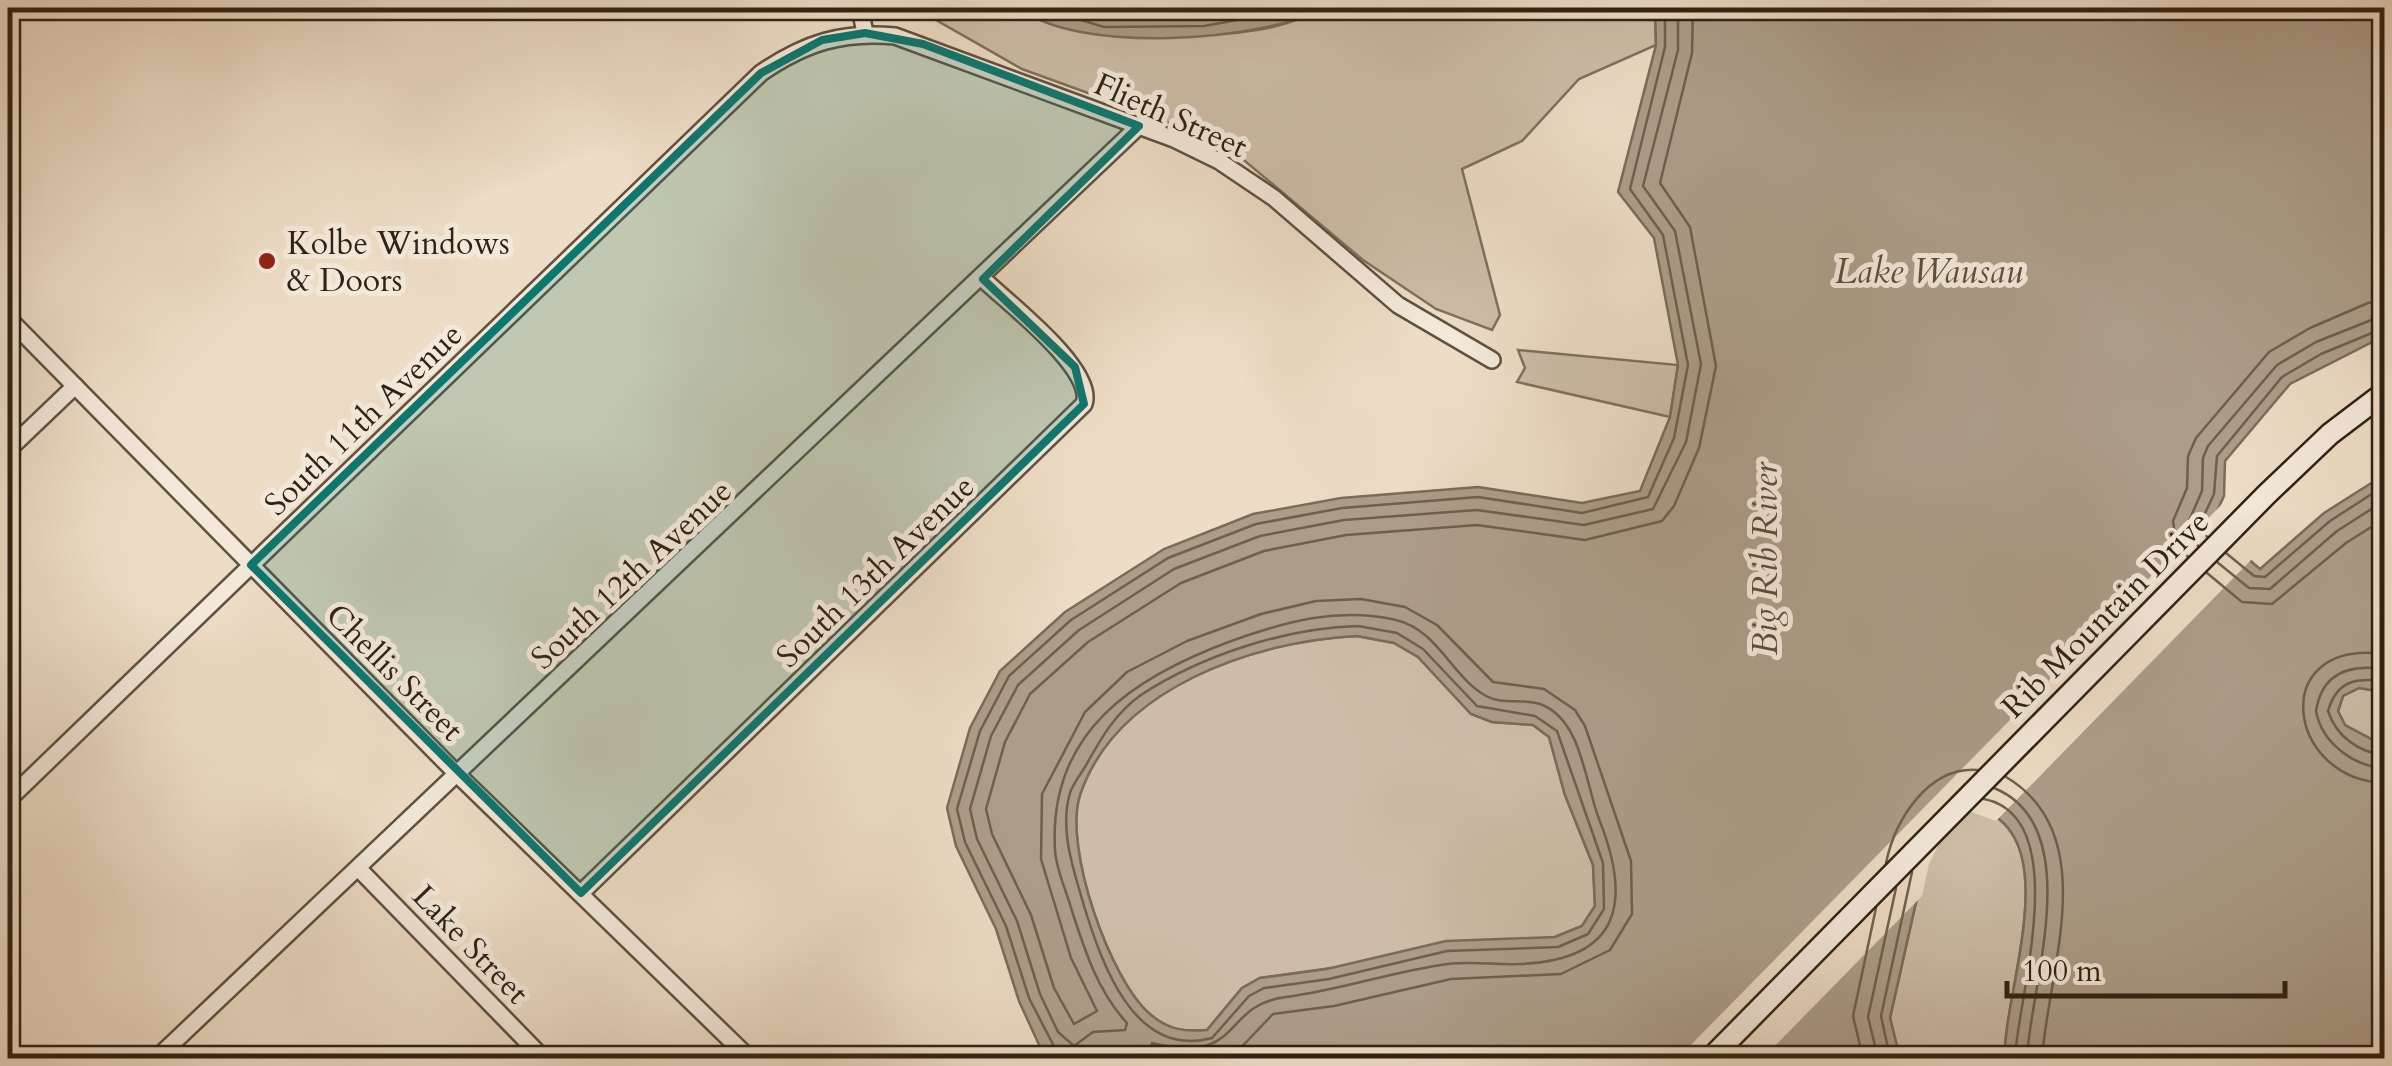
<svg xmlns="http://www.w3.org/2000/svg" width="2392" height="1066" viewBox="0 0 2392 1066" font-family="Cardo,serif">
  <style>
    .green { fill: #cdbda8; stroke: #7e705e; stroke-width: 2.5 }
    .water { fill: #ac9d89; stroke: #7a6c5a; stroke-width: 2.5; fill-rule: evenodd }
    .pier { fill: #eddcc6 }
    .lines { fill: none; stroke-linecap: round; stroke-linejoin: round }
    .shore { stroke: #6e604e; stroke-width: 2.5 }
    .minor-casing { stroke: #5e5140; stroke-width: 20 }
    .secondary-casing { stroke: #2f2314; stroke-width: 25 }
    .minor { stroke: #f3e8da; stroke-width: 15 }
    .secondary { stroke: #f3e8da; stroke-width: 20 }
    .marked { fill: #0f766e; fill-opacity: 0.2; stroke: #0f766e; stroke-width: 8; stroke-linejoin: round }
    .poi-dot { fill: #8f2418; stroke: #f3e8da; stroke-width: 4 }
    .labels { text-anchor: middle; stroke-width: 10; stroke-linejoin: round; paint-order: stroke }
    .street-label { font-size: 32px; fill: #2f2314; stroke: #f3e8da }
    .poi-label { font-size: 32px; fill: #2f2314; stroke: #f3e8da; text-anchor: start }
    .water-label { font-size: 35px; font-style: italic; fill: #5b4e3d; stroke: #f3e8da }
  </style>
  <rect width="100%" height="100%" fill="#eddcc6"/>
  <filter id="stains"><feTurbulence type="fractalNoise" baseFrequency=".002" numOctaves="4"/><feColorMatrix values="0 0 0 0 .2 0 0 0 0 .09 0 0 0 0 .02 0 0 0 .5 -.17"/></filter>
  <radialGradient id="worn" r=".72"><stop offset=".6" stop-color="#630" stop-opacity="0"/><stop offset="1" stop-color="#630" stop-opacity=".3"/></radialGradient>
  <!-- green -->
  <g class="green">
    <path d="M915 8H1020L1026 13C1119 25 1238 56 1323 8H1655L1656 45 1579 79 1522 141 1462 169 1500 315 1492 330 1436 309 1363 260 1239 156 1150 114 1152 111 1099 97 1022 69Z"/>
    <path d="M1518 350 1678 365 1670 417 1517 382 1525 368Z"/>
    <path d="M1357 636 1394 643 1418 657 1471 714 1492 722 1533 725 1549 737 1565 795 1593 865 1595 906 1582 926 1555 937 1260 978 1242 988 1207 1030C1185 1032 1168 1030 1151 1015 1110 981 1063 847 1080 795 1116 688 1254 641 1357 636Z"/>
    <path d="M2359 688 2384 692V746L2345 725 2338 711 2343 696Z"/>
    <path d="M1970 806C2072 827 2002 993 2005 1058H1900L1890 1018 1925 862 1946 820Z"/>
  </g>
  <!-- water -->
  <g class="water">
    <path d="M1020 8H1323C1263 42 1075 54 1020 8Z"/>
    <path d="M1655 8H2384V336L2290 384 2225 461 2224 496 2210 526 2260 569 2324 513 2384 475V692L2359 688 2343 696 2338 711 2345 725 2384 746V1058H2005C2002 993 2072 827 1970 806L1945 820 1925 862 1890 1018 1900 1058H1138L1111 1052 1056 1058 1040 1047 1019 1001 996 929 956 846 947 808 970 728 1000 671 1065 612 1164 549 1253 514 1341 498 1478 487 1582 503 1640 491 1670 417 1678 365 1654 238 1618 192 1656 45ZM1357 636 1394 643 1418 657 1471 714 1492 722 1533 725 1549 737 1565 795 1593 865 1595 906 1582 926 1555 937 1446 941 1327 969 1260 978 1242 988 1207 1030C1185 1032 1169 1030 1151 1015 1110 981 1063 847 1080 795 1116 688 1254 641 1357 636Z"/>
  </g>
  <!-- pier -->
  <path class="pier" d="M2229 497 2216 525 2254 557 1996 821 1971 812 1949 824 1929 864 1922 896 1763 1058H1678Z"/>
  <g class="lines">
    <!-- shore -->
    <g class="shore">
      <path d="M1042 8 1104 27 1204 26 1303 8"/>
      <path d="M1082 8C1129 23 1189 16 1237 8"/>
      <path d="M2207 537 2200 524 2214 494 2217 456 2282 377 2321 354 2384 328"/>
      <path d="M2198 546 2188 523 2202 491 2203 458 2208 446 2277 365 2316 342 2384 315"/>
      <path d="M2226 553 2254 576 2265 577 2330 521 2384 486"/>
      <path d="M2188 557 2176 541 2173 521 2187 488 2188 456 2196 438 2269 352 2310 328 2368 303 2384 300"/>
      <path d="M2217 562 2249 588 2270 589 2337 531 2384 501"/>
      <path d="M2207 573 2242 602 2272 604 2346 543 2384 519"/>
      <path d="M1358 626 1397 633 1423 649 1477 706 1535 716 1557 731 1603 863 1604 909 1588 934 1558 947 1447 951 1329 979 1264 988 1249 996 1212 1038C1134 1059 1102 964 1084 906 1074 871 1059 830 1070 793 1073 784 1080 775 1085 767 1100 740 1115 713 1141 695 1202 655 1286 628 1358 626Z"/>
      <path d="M2384 654C2267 639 2286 779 2384 783"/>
      <path d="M2384 669C2350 664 2322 672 2316 711 2322 743 2353 766 2384 768"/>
      <path d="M2384 681C2356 678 2337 680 2328 711 2336 736 2358 752 2384 755"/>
      <path d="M2006 777C2103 834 2048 971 2042 1058"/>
      <path d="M1994 788C2088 826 2030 987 2027 1058"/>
      <path d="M1984 799C2075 817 2017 1001 2015 1058"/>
      <path d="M1886 863C1895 820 1928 766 1978 770"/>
      <path d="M1060 1058 1029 998 1006 926 965 842 957 809 980 731 1009 676 1071 620 1168 558 1256 524 1342 508 1478 497 1582 513 1648 497 1674 438 1688 365 1663 235 1630 189 1665 47V8"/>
      <path d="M1148 1058 1152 1043C1244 1066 1220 1005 1286 997 1341 990 1394 971 1448 964 1472 961 1496 965 1520 964 1621 960 1632 902 1599 819 1585 783 1582 719 1540 704 1523 698 1502 705 1486 696 1451 676 1438 630 1396 620 1340 607 1287 621 1234 640 1135 676 1048 731 1055 850 1056 870 1067 892 1072 911 1085 951 1098 992 1127 1023L1125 1030 1093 1032 1074 1046 1058 1032 1040 994 1017 921 977 839 970 809 991 736 1018 685 1079 630 1174 569 1260 536 1344 520 1477 510 1584 525 1653 509 1686 442 1701 364 1675 231 1643 186 1678 50V8"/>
      <path d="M1231 1058 1273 1014 1334 1006 1451 979 1561 974 1610 950 1632 914 1631 861 1585 726 1575 710 1544 689 1493 682 1437 625 1405 607 1361 599 1316 601 1261 614 1187 641 1127 672 1085 712 1042 794 1041 859 1071 958 1097 1011 1074 1024 1054 988 1031 915 992 834 986 809 1005 742 1030 694 1088 642 1181 583 1264 551 1346 535 1477 525 1585 540 1662 521 1674 506 1699 448 1716 366 1690 227 1660 183 1692 53 1693 8"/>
      <path d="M1863 1058 1853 1016 1876 908"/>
      <path d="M1878 1058 1868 1017 1896 888"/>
      <path d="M1890 1058 1881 1016 1912 872"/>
    </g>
    <!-- minor casing -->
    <g class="minor-casing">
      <g id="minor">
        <path d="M860 8 865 33"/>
        <path d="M8 318 458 775 749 1058"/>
        <path d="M8 450 75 386"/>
        <path d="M8 800 761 73C805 43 842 31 895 36L1174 139 1219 161 1274 198 1398 305 1492 360"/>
        <path d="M358 868 543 1058"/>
        <path d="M581 893 1084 404C1096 370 1008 303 983 279"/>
        <path d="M157 1058 1139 126"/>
      </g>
    </g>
    <!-- secondary casing -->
    <g class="secondary-casing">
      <path id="secondary" d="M1711 1058 2267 494 2330 434 2384 393"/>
    </g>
    <!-- minor -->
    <use href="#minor" class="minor"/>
    <!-- secondary -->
    <use href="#secondary" class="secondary"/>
  </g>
  <!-- marked area -->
  <path class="marked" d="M865 33 923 44 1139 126 983 279 1075 367 1084 404 581 893 251 565 761 73 822 40Z"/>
  <!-- markers -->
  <circle class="poi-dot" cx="267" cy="261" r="10"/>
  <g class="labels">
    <!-- street labels -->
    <g class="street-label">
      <text transform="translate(1171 115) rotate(24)" y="11">Flieth Street</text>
      <text transform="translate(363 419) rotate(-44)" y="11">South 11th Avenue</text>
      <text transform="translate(875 571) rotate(-44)" y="11">South 13th Avenue</text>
      <text transform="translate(631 574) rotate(-43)" y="11">South 12th Avenue</text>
      <text transform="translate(2105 614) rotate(-45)" y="11">Rib Mountain Drive</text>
      <text transform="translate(395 672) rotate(45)" y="11">Chellis Street</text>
      <text transform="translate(471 944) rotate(46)" y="11">Lake Street</text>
    </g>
    <!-- poi labels -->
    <g class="poi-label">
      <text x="287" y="254">Kolbe Windows<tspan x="287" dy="37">&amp; Doors</tspan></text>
    </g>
    <!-- water labels -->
    <g class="water-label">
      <text x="1929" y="283">Lake Wausau</text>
      <text transform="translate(1765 559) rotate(-90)" y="12">Big Rib River</text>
    </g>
  </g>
  <!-- margin -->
  <rect width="2392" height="1066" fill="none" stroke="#eddcc6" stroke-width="40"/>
  <rect x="10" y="10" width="2372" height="1046" fill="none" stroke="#2f2314" stroke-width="5"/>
  <rect x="20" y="20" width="2352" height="1026" fill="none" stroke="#2f2314" stroke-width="2.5"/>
  <!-- scale -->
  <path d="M2007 981v15h278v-15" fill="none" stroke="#2f2314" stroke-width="5"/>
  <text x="2022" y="981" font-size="30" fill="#2f2314" stroke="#f3e8da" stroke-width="8" paint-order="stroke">100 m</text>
  <rect width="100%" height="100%" filter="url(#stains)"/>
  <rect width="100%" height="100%" fill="url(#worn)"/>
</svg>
